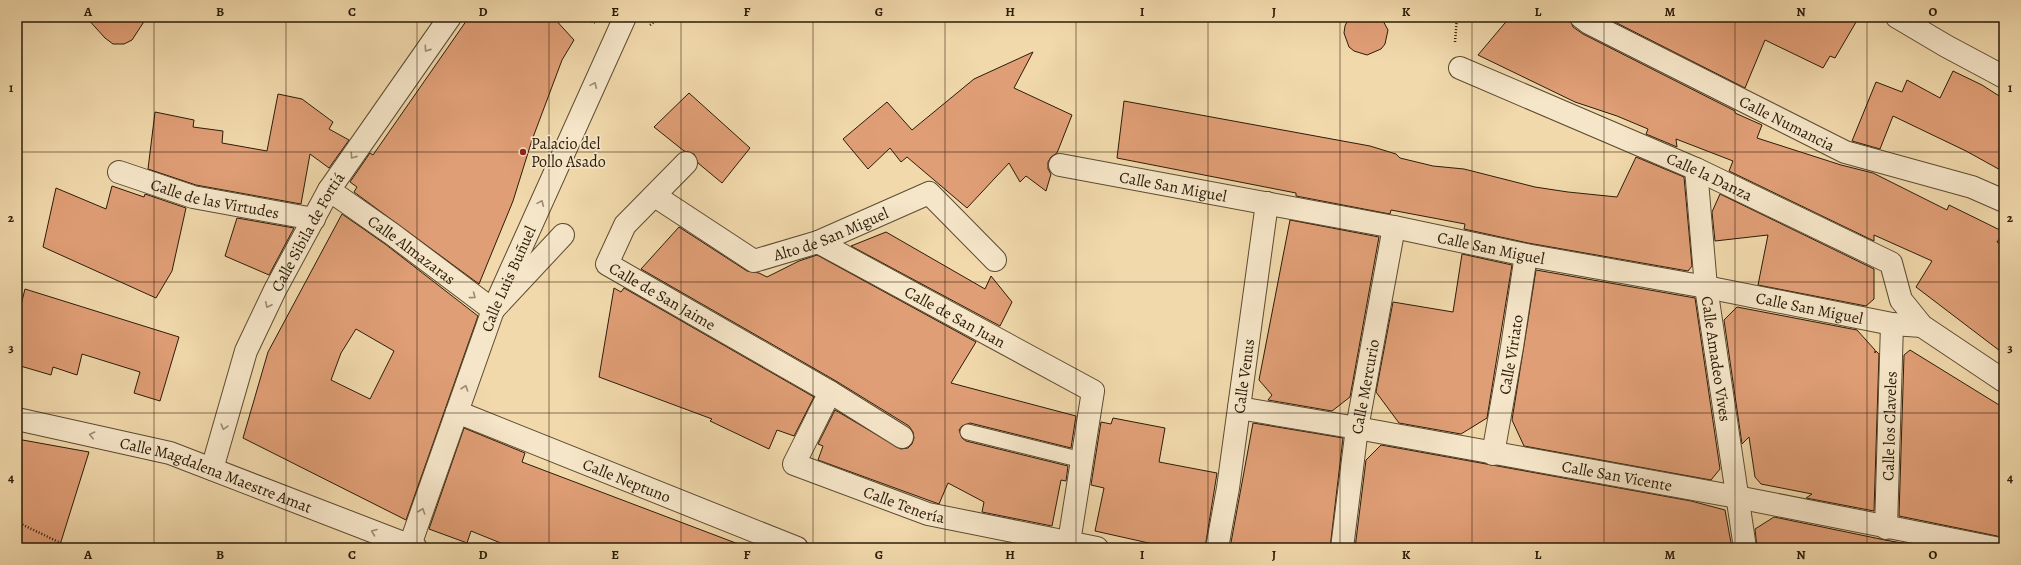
<svg xmlns="http://www.w3.org/2000/svg" width="2021" height="565" viewBox="0 0 2021 565" font-family="Alegreya,serif">
  <style>
    .building { fill: #e09e76; stroke: #2b1c08; fill-rule: evenodd }
    .lines { fill: none; stroke-linecap: round; stroke-linejoin: round }
    .lane-casing { stroke: #5c4b31; stroke-width: 17 }
    .street-casing { stroke: #5c4b31; stroke-width: 24 }
    .path { stroke: #2b1c08; stroke-width: 2.5; stroke-dasharray: 1 2; stroke-linecap: butt }
    .lane { stroke: #f6e6c9; stroke-width: 15 }
    .street { stroke: #f6e6c9; stroke-width: 22 }
    .oneway { stroke: #9b8b72 }
    .grid { fill: none; stroke: #2b1c08; stroke-width: 1; stroke-opacity: 0.55 }
    .poi-dot { fill: #8f2418; stroke: #f6e6c9; stroke-width: 1.5 }
    .labels { text-anchor: middle; stroke-width: 3.5; stroke-linejoin: round; paint-order: stroke }
    .street-label { font-size: 16px; fill: #2b1c08; stroke: #f6e6c9 }
    .poi-label { font-size: 16px; fill: #2b1c08; stroke: #f6e6c9; text-anchor: start }
    .neatline { fill: none; stroke: #2b1c08; stroke-width: 1.5 }
    .grid-label { font-size: 13px; text-anchor: middle; font-weight: bold; fill: #2b1c08 }
  </style>
  <rect width="100%" height="100%" fill="#f1d9ac"/>
  <filter id="stains"><feTurbulence type="fractalNoise" baseFrequency=".005" numOctaves="4"/><feColorMatrix values="0 0 0 0 .2 0 0 0 0 .09 0 0 0 0 .02 0 0 0 .5 -.17"/></filter>
  <radialGradient id="worn" r=".72"><stop offset=".6" stop-color="#630" stop-opacity="0"/><stop offset="1" stop-color="#630" stop-opacity=".3"/></radialGradient>
  <!-- building -->
  <g class="building">
    <path d="M86 17H147L132 40 124 44H113L105 38Z"/>
    <path d="M469 17H553L574 40 562 60 532 140 513 201 479 284 354 192 357 187 350 182 370 153 373 155Z"/>
    <path d="M1349 17H1381L1388 30 1385 44 1381 49 1367 55 1354 51 1349 47 1344 33 1345 26Z"/>
    <path d="M1510 17H1569L1573 27 1583 34 1735 111V113L1762 125 1757 138 1841 165 1873 173 1947 210 1949 205 2004 232 1997 242 2004 246V354L1916 287 1932 261 1874 235V241L1729 171 1733 161 1676 139 1677 147 1646 134 1648 129 1617 116 1575 102 1478 55Z"/>
    <path d="M1605 17H1859L1835 58 1830 56 1823 68 1765 40 1745 88Z"/>
    <path d="M1033 52 1014 88 1072 115 1057 153 1051 157 1048 162V169L1051 174 1046 191 1026 176 1020 182 1009 163 967 208 907 157 901 162 890 148 868 169 843 139 887 102 912 130 974 79Z"/>
    <path d="M1953 71 1982 85 2004 99V172L1966 151 1893 116 1880 149 1852 141 1876 82 1902 92 1907 80 1940 98Z"/>
    <path d="M689 93 750 148 722 183 698 163 694 154 684 151 654 127Z"/>
    <path d="M278 94 302 99 333 122 329 129 349 140 329 168 310 154 301 204 196 185 148 169 155 112 194 120 193 127 223 131 222 143 267 151Z"/>
    <path d="M1124 101 1370 146 1396 154 1400 158 1433 166 1464 169 1535 187 1568 192 1617 197 1636 157 1684 177 1692 266 1688 271 1528 243 1464 229 1465 224 1391 210 1390 214 1296 196V193L1117 158Z"/>
    <path d="M112 186 144 197 145 194 186 208 172 271 156 298 43 247 56 188 106 209Z"/>
    <path d="M1720 194 1874 269V299L1866 306 1758 285 1768 235 1715 241 1712 212Z"/>
    <path d="M342 214 385 244 478 316 406 520 243 438 268 352ZM356 329 394 351 370 399 331 380 341 353Z"/>
    <path d="M237 218 294 228 269 275 225 256Z"/>
    <path d="M1290 220 1379 237 1350 397 1332 411 1268 400 1272 395 1259 380Z"/>
    <path d="M679 227 747 271 759 273 767 277 799 261 817 255 976 342 951 383 1076 416 1071 448 970 423 962 426 959 430 962 438 966 441 1068 466 1066 481 1061 480 1052 526 982 512 984 502 948 483 939 504 818 460 823 446 818 444 835 410 901 449 908 448 912 444 914 438 913 432 909 426 836 381 641 269Z"/>
    <path d="M886 232 985 289 991 276 1012 302 1000 326 851 246Z"/>
    <path d="M1462 254 1512 265 1487 418 1461 434 1399 423 1376 392 1393 302 1453 312Z"/>
    <path d="M1536 270 1695 298 1720 469 1711 480 1524 446 1512 420Z"/>
    <path d="M614 288 621 292 624 288 814 397 794 436 777 430 769 449 710 421 712 419 599 377Z"/>
    <path d="M25 289 179 337 160 401 134 393 140 372 82 354 77 375 53 367 51 375 17 365V321Z"/>
    <path d="M1737 307 1857 330 1875 350V353L1876 351 1879 354 1874 511 1806 498 1812 494 1761 484 1755 477 1749 437 1742 444 1724 320Z"/>
    <path d="M1910 350 2004 408V540L1997 536 1899 516 1904 355Z"/>
    <path d="M1113 418 1165 428 1159 462 1217 473 1205 548H1171L1095 531 1104 488 1091 485 1101 422 1111 424Z"/>
    <path d="M1253 423 1343 438 1330 548H1230Z"/>
    <path d="M464 428 525 453 522 462 741 545 740 548H513L471 531 467 543 429 529Z"/>
    <path d="M17 439 89 452 59 548H17Z"/>
    <path d="M1381 445 1691 501 1725 510 1732 548H1355L1366 460Z"/>
    <path d="M1774 517 1885 540 1931 548H1757L1755 529Z"/>
  </g>
  <g class="lines">
    <!-- lane casing -->
    <g class="lane-casing">
      <path id="lane" d="M968 432 1082 460"/>
    </g>
    <!-- street casing -->
    <g class="street-casing">
      <g id="street">
        <path id="s1" d="M1581 17 1589 23 1845 152 1972 187 2004 201"/>
        <path d="M1897 17 1946 46 2004 77"/>
        <path id="s2" d="M1460 68 1696 169 1891 263 1901 300 1922 326 2004 381"/>
        <path id="s3" d="M686 163 625 225 607 264 830 392 902 437"/>
        <path id="s4" d="M1060 165 1394 227 1526 255 1706 287 1892 324 1922 326"/>
        <path id="s5" d="M1696 169 1706 287 1745 548"/>
        <path id="s6" d="M119 172 193 197 314 219"/>
        <path id="s7" d="M329 190 392 234 493 310 563 235"/>
        <path id="s8" d="M655 196 754 261 818 242 929 193 995 260"/>
        <path id="s9" d="M818 242 1093 391 1069 542"/>
        <path id="s10" d="M830 392 794 464 928 514 1097 548"/>
        <path id="s11" d="M1239 408 1357 428 1737 497 1995 548"/>
        <path id="s12" d="M457 412 797 548"/>
        <path id="s13" d="M17 419 170 453 416 548"/>
        <path id="s14" d="M1493 454 1512 347 1526 255"/>
        <path id="s15" d="M212 469 246 351 275 290 329 190 450 17"/>
        <path id="s16" d="M1886 528 1892 324"/>
        <path id="s17" d="M409 548 493 310 625 17"/>
        <path id="s18" d="M1217 548 1228 488 1267 203"/>
        <path id="s19" d="M1342 548 1357 428 1394 227"/>
      </g>
    </g>
    <!-- path -->
    <g class="path">
      <path d="M584 17 595 23"/>
      <path d="M650 25 661 17"/>
      <path d="M1455 42 1457 17"/>
      <path d="M17 522 71 548"/>
    </g>
    <!-- lane -->
    <use href="#lane" class="lane"/>
    <!-- street -->
    <use href="#street" class="street"/>
  </g>
  <!-- one-way arrows -->
  <defs><path id="oneway-chevron" d="M-2-3.5L2.5 0L-2 3.5" fill="none" stroke-width="1.6" stroke-linecap="round" stroke-linejoin="round"/></defs>
  <g class="oneway">
    <use href="#oneway-chevron" transform="translate(427 49) rotate(125)"/>
    <use href="#oneway-chevron" transform="translate(594 85) rotate(-66)"/>
    <use href="#oneway-chevron" transform="translate(353 156) rotate(125)"/>
    <use href="#oneway-chevron" transform="translate(541 203) rotate(-66)"/>
    <use href="#oneway-chevron" transform="translate(473 296) rotate(37)"/>
    <use href="#oneway-chevron" transform="translate(268 305) rotate(115)"/>
    <use href="#oneway-chevron" transform="translate(465 388) rotate(-71)"/>
    <use href="#oneway-chevron" transform="translate(224 427) rotate(106)"/>
    <use href="#oneway-chevron" transform="translate(92 435) rotate(-167)"/>
    <use href="#oneway-chevron" transform="translate(422 511) rotate(-71)"/>
    <use href="#oneway-chevron" transform="translate(374 532) rotate(-159)"/>
  </g>
  <!-- grid -->
  <path class="grid" d="M154 17V548M286 17V548M417 17V548M549 17V548M681 17V548M813 17V548M945 17V548M1076 17V548M1208 17V548M1340 17V548M1472 17V548M1604 17V548M1735 17V548M1867 17V548M17 152H2004M17 282H2004M17 413H2004"/>
  <!-- markers -->
  <circle class="poi-dot" cx="523" cy="152" r="4"/>
  <g class="labels">
    <!-- street labels -->
    <g class="street-label">
      <text dy="6" stroke="none"><textPath href="#s1" startOffset="232">Calle Numancia</textPath></text>
      <text dy="6" stroke="none"><textPath href="#s2" startOffset="272">Calle la Danza</textPath></text>
      <text dy="6" stroke="none"><textPath href="#s4" startOffset="115">Calle San Miguel</textPath></text>
      <text dy="6" stroke="none"><textPath href="#s6" startOffset="100">Calle de las Virtudes</textPath></text>
      <text dy="6" stroke="none"><textPath href="#s15" startOffset="257">Calle Sibila de Fortiá</textPath></text>
      <text dy="6" stroke="none"><textPath href="#s8" startOffset="200">Alto de San Miguel</textPath></text>
      <text dy="6" stroke="none"><textPath href="#s4" startOffset="439">Calle San Miguel</textPath></text>
      <text dy="6" stroke="none"><textPath href="#s7" startOffset="102">Calle Almazaras</textPath></text>
      <text dy="6" stroke="none"><textPath href="#s17" startOffset="287">Calle Luis Buñuel</textPath></text>
      <text dy="6" stroke="none"><textPath href="#s3" startOffset="194">Calle de San Jaime</textPath></text>
      <text dy="6" stroke="none"><textPath href="#s4" startOffset="763">Calle San Miguel</textPath></text>
      <text dy="6" stroke="none"><textPath href="#s9" startOffset="156">Calle de San Juan</textPath></text>
      <text dy="6" stroke="none"><textPath href="#s14" startOffset="101">Calle Viriato</textPath></text>
      <text dy="6" stroke="none"><textPath href="#s5" startOffset="191">Calle Amadeo Vives</textPath></text>
      <text dy="6" stroke="none"><textPath href="#s18" startOffset="174">Calle Venus</textPath></text>
      <text dy="6" stroke="none"><textPath href="#s19" startOffset="163">Calle Mercurio</textPath></text>
      <text dy="6" stroke="none"><textPath href="#s16" startOffset="102">Calle los Claveles</textPath></text>
      <text dy="6" stroke="none"><textPath href="#s13" startOffset="207">Calle Magdalena Maestre Amat</textPath></text>
      <text dy="6" stroke="none"><textPath href="#s11" startOffset="384">Calle San Vicente</textPath></text>
      <text dy="6" stroke="none"><textPath href="#s12" startOffset="183">Calle Neptuno</textPath></text>
      <text dy="6" stroke="none"><textPath href="#s10" startOffset="198">Calle Tenería</textPath></text>
    </g>
    <!-- poi labels -->
    <g class="poi-label">
      <text x="531" y="149">Palacio del<tspan x="531" dy="18">Pollo Asado</tspan></text>
    </g>
  </g>
  <!-- margin -->
  <rect width="2021" height="565" fill="none" stroke="#f1d9ac" stroke-width="44"/>
  <rect x="22" y="22" width="1977" height="521" class="neatline"/>
  <g class="grid-label">
    <text x="88" y="16">A</text>
    <text x="220" y="16">B</text>
    <text x="352" y="16">C</text>
    <text x="483" y="16">D</text>
    <text x="615" y="16">E</text>
    <text x="747" y="16">F</text>
    <text x="879" y="16">G</text>
    <text x="1010" y="16">H</text>
    <text x="1142" y="16">I</text>
    <text x="1274" y="16">J</text>
    <text x="1406" y="16">K</text>
    <text x="1538" y="16">L</text>
    <text x="1670" y="16">M</text>
    <text x="1801" y="16">N</text>
    <text x="1933" y="16">O</text>
    <text x="11" y="92">1</text>
    <text x="2010" y="92">1</text>
    <text x="11" y="222">2</text>
    <text x="2010" y="222">2</text>
    <text x="11" y="352">3</text>
    <text x="2010" y="352">3</text>
    <text x="11" y="482">4</text>
    <text x="2010" y="482">4</text>
    <text x="88" y="559">A</text>
    <text x="220" y="559">B</text>
    <text x="352" y="559">C</text>
    <text x="483" y="559">D</text>
    <text x="615" y="559">E</text>
    <text x="747" y="559">F</text>
    <text x="879" y="559">G</text>
    <text x="1010" y="559">H</text>
    <text x="1142" y="559">I</text>
    <text x="1274" y="559">J</text>
    <text x="1406" y="559">K</text>
    <text x="1538" y="559">L</text>
    <text x="1670" y="559">M</text>
    <text x="1801" y="559">N</text>
    <text x="1933" y="559">O</text>
  </g>
  <rect width="100%" height="100%" filter="url(#stains)"/>
  <rect width="100%" height="100%" fill="url(#worn)"/>
</svg>
